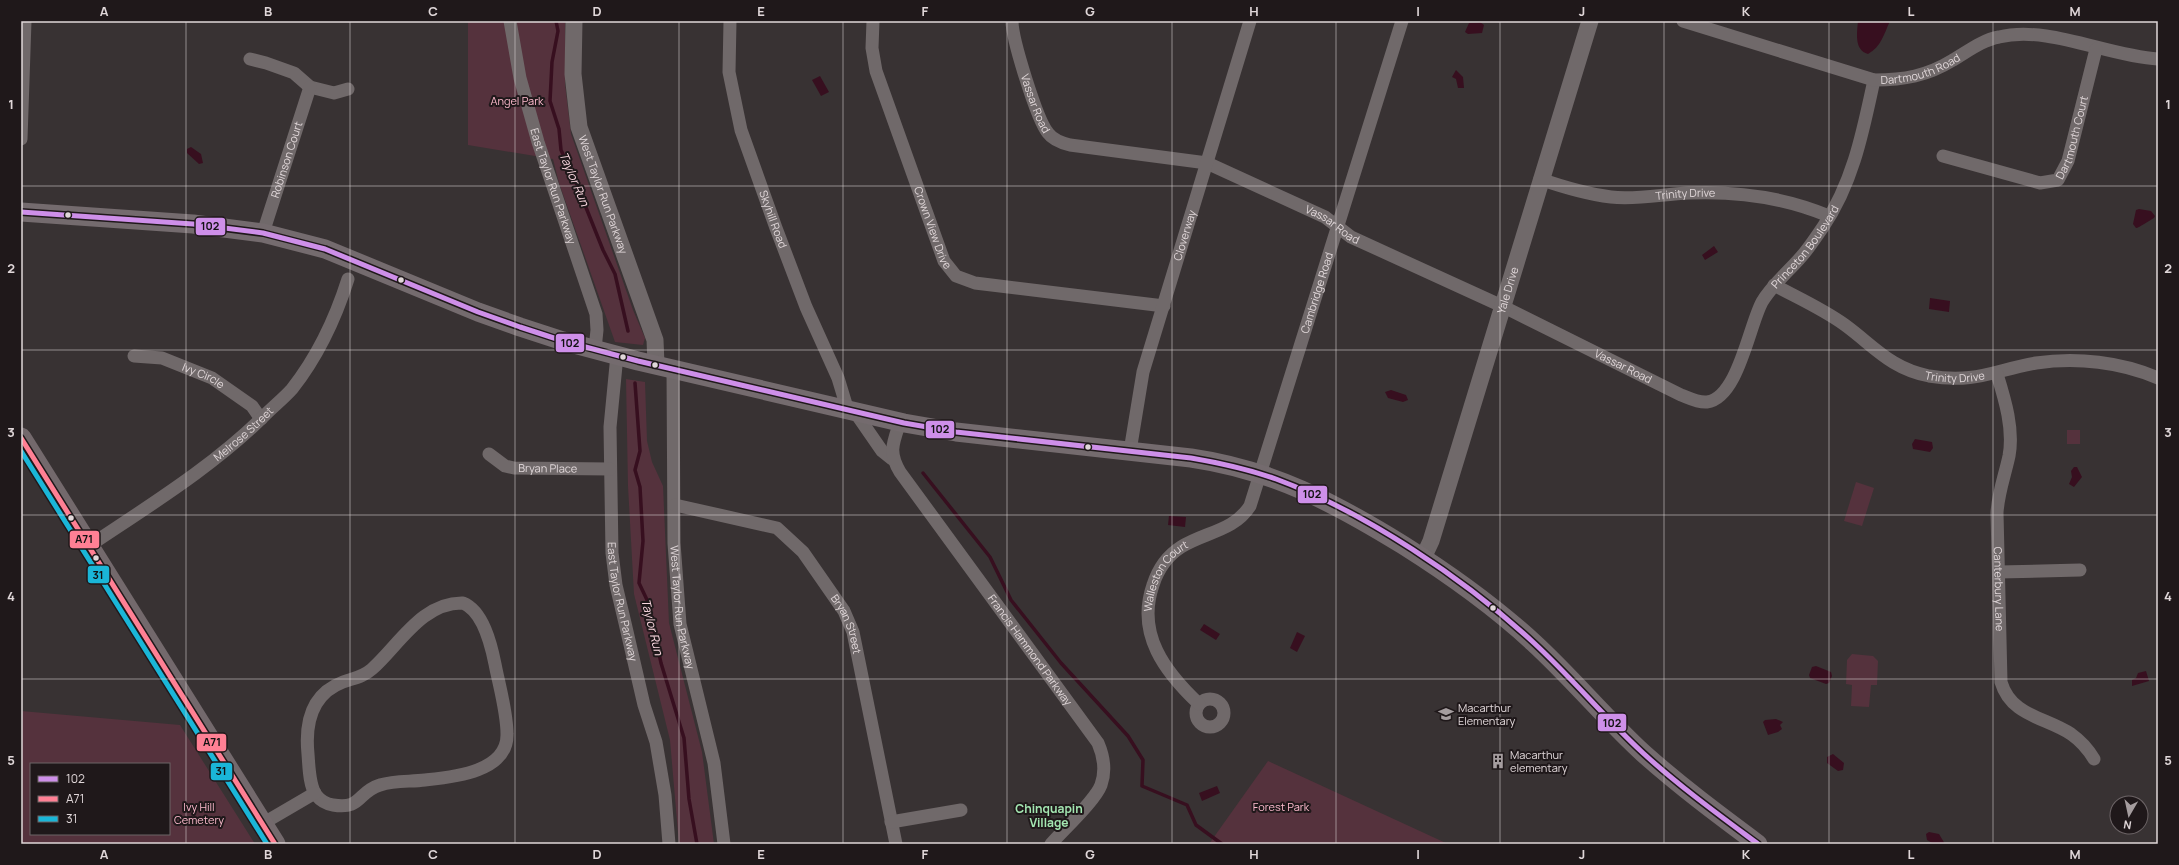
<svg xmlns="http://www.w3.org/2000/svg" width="2179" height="865" viewBox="0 0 2179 865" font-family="Manrope,sans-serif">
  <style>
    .green { fill: #55323d; fill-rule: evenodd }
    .water { fill: #370f1f }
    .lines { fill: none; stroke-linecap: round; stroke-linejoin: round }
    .stream { stroke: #370f1f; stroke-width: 3.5 }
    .minor { stroke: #70696a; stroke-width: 13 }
    .tertiary { stroke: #70696a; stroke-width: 17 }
    .secondary { stroke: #746b6e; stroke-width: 19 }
    .primary { stroke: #73696c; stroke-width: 21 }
    .bus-1-casing { stroke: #1f181a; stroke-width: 8 }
    .bus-2-casing { stroke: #1f181a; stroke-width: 8 }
    .bus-3-casing { stroke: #1f181a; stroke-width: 8 }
    .bus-1 { stroke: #ce8fe9; stroke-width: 5 }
    .bus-2 { stroke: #ff8094; stroke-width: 5 }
    .bus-3 { stroke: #1ab6d8; stroke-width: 5 }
    .grid { fill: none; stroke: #e0d7d9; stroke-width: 1; stroke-opacity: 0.55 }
    .bus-dot { fill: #e0d7d9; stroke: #1f181a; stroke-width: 1.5 }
    .labels { text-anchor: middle; stroke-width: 4; stroke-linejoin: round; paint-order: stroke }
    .street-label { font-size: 11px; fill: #e0d7d9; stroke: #1f181a }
    .park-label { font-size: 11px; fill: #febbce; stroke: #1f181a }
    .poi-label { font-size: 11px; fill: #e0d7d9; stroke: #1f181a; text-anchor: start }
    .water-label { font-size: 12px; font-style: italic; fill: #fbd8e1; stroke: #1f181a }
    .neighbourhood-label { font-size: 12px; font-weight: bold; fill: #a4e7b2; stroke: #1f181a }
    .line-badge { stroke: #1f181a; stroke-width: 1.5 }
    .pale-badge-label { font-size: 11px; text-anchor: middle; font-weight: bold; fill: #111 }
    .neatline { fill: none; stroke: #e0d7d9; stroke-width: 1.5 }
    .grid-label { font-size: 13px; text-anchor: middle; font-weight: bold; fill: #e0d7d9 }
  </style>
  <rect width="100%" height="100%" fill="#383233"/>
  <!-- green -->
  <g class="green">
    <path d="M468 21H565V84L571 134 633 310 645 338 643 345 615 342 559 183 553 159 468 145Z"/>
    <path d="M626 379 645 382 647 441 652 462 663 486 669 623 702 752 714 844H679L670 740 634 594 628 486Z"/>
    <rect x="2067" y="430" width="13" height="14"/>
    <path d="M1856 482 1874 488 1862 526 1844 521Z"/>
    <path d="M1852 654 1873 656 1878 661 1877 685H1871L1869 707 1851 706 1852 685 1846 684 1847 660Z"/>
    <path d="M21 711 180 725 255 844H21ZM31 764H169V834H31Z"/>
    <path d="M1268 761 1448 844H1209Z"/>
  </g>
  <!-- water -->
  <g class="water">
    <path d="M1858 21H1890C1884 34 1881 47 1868 54 1854 50 1857 33 1858 21Z"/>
    <path d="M1480 22 1484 25 1482 33 1468 34 1465 32 1469 23Z"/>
    <path d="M1456 70 1463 77 1464 88H1458L1456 79 1452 77Z"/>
    <path d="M820 76 829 92 821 96 812 80Z"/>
    <path d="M191 147 201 154 203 163 199 164 187 153V149Z"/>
    <path d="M2139 209 2151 211 2155 216 2154 218C2150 220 2139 228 2136 228L2133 224 2136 210Z"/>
    <path d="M1714 246 1718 252 1705 260 1702 255Z"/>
    <path d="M1930 298 1950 301 1949 312 1929 309Z"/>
    <path d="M1391 390 1406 395 1408 400 1403 402 1388 398 1385 392Z"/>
    <path d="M1915 439 1932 442 1933 448 1930 452 1913 449 1912 444Z"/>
    <path d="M2074 467H2077L2082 477 2074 487 2069 484 2072 477 2071 471Z"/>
    <path d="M1169 516 1186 517 1185 527 1168 525Z"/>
    <path d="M1204 624 1220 634 1216 640 1200 630Z"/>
    <path d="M1297 632 1305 636 1297 652 1290 648Z"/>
    <path d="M1816 666 1831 672 1832 676 1829 683 1826 684 1810 678 1809 675 1812 667Z"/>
    <path d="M2146 671 2149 681 2132 686V680L2136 678 2138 673Z"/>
    <path d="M1776 719 1783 722 1780 725 1782 729 1778 732 1768 735 1763 722 1765 720Z"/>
    <path d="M1833 754 1844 763 1843 770 1838 771 1827 763V757Z"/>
    <path d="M1217 786 1220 793 1202 801 1199 793Z"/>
    <path d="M1929 832 1939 834 1945 844H1934L1927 840 1926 834Z"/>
  </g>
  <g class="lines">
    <!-- stream -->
    <g class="stream">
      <path d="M556 21 558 31 552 62 550 101 559 129 561 150 575 180 603 250 615 274 628 331"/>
      <path d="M635 383 640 451 635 470 640 487 643 541 639 583 648 602 661 663 684 738 689 799 697 844"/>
      <path d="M923 473 990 557 1011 600 1061 663 1128 736 1143 760 1142 786 1187 805 1196 825 1222 844"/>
    </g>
    <!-- minor -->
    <g class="minor">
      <path id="s1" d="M510 21 520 78 538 142 596 314 597 330 595 349"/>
      <path id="s2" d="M730 21 729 72 741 130 776 228 806 307 838 378 848 411"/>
      <path id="s3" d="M873 21 872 48 876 71 944 261 956 276 975 283 1164 306"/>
      <path id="s4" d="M1012 21C1012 39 1037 120 1048 133 1053 140 1062 143 1070 145L1207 163 1325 217 1351 237 1502 306 1681 395C1689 398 1698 403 1707 402 1738 398 1749 326 1762 302 1772 285 1788 272 1801 257 1809 248 1816 237 1823 227 1853 183 1863 131 1874 80"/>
      <path id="s5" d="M1683 21 1874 80C1904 80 1927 76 1953 60 1967 52 1982 40 1999 37 2048 25 2107 56 2158 59"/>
      <path d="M250 59 266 63 294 73 310 87 334 93 348 89"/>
      <path d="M21 139 25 21"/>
      <path id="s6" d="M1943 156 2040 183 2058 180 2068 161 2096 49"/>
      <path id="s7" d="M1540 179C1563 187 1587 194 1611 197 1637 200 1663 194 1689 193 1736 191 1786 198 1829 216"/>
      <path id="s8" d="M263 233 310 87"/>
      <path id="s9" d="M1774 285C1798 298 1823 309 1845 325 1875 347 1890 368 1929 376 1975 384 1995 370 2036 363 2077 357 2121 362 2158 378"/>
      <path id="s10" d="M617 355 610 427 612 553 616 585 625 623 644 705 656 742 665 795 669 844"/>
      <path id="s11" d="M134 356 162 358 212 378 252 406 261 419"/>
      <path id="s12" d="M673 368 674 543 680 624 714 763 724 844"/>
      <path id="s13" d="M1997 374C2005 400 2014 429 2009 456 2005 475 1998 493 1997 513L2001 682C2011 716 2045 717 2071 734 2081 741 2088 749 2094 759"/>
      <path d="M855 412 882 451 892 459"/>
      <path id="s14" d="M900 422C893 443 888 452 900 472L1098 743C1104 757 1106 771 1101 785 1095 801 1063 830 1051 844"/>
      <path id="s15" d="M1130 451 1143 372 1250 21"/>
      <path id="s16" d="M489 454 505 466 514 468 610 469"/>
      <path id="s17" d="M675 505 777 528 803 552 844 611 853 632 896 844"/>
      <path id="s18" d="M89 546C150 505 214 466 266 414 274 406 284 398 292 389 318 356 335 320 348 279"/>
      <path d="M1999 572 2080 570"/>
      <path d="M463 603C483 611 491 644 495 664 499 685 507 712 507 734 508 772 453 777 425 780 411 782 395 780 380 785 357 792 362 810 333 805 326 804 320 800 316 795 309 785 309 766 308 754 305 724 311 694 343 682 354 678 363 677 372 669 399 645 422 602 463 603Z"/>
      <circle cx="1210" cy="713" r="14"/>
      <path id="s19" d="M1199 704C1165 672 1136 634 1153 585 1158 569 1167 556 1181 547 1205 532 1234 531 1250 506L1402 21"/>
      <path d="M891 822 961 810"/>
      <path d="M262 824 315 793"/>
    </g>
    <!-- tertiary -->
    <g class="tertiary">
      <path id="s20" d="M574 21 573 74 579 127 655 340 656 364"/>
      <path id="s21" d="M1423 558 1431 541 1590 21"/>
    </g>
    <!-- secondary -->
    <path class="secondary" d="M21 212 193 224 263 233 325 249 478 312 520 327 563 341 638 361 904 423 956 432 1191 458C1273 470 1333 502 1403 545 1449 574 1494 606 1534 643 1572 678 1605 718 1643 753 1680 786 1719 815 1758 844"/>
    <!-- primary -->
    <path class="primary" d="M21 438 275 844"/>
    <!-- bus-1 casing -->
    <g class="bus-1-casing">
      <path id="bus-1" d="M21 212 193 224 263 233 325 249 478 312 520 327 563 341 638 361 904 423 956 432 1191 458C1220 463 1248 469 1276 479 1365 512 1465 579 1534 643 1572 678 1605 718 1643 753 1679 786 1719 815 1758 844"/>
    </g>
    <!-- bus-2 casing -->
    <g class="bus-2-casing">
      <path id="bus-2" d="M21 438 275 844"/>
    </g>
    <!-- bus-3 casing -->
    <g class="bus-3-casing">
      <path id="bus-3" d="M21 451 267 844"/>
    </g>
    <!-- bus-1 -->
    <use href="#bus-1" class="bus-1"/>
    <!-- bus-2 -->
    <use href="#bus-2" class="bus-2"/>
    <!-- bus-3 -->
    <use href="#bus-3" class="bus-3"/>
  </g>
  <!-- grid -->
  <path class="grid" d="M186 21V844M350 21V844M515 21V844M679 21V844M843 21V844M1007 21V844M1172 21V844M1336 21V844M1500 21V844M1664 21V844M1829 21V844M1993 21V844M21 186H2158M21 350H2158M21 515H2158M21 679H2158"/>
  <!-- icons -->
  <defs>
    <g id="school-bare" transform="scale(1.2)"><path d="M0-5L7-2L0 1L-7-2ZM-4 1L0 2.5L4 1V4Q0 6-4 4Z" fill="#a59d9f" stroke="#1f181a" stroke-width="2.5" paint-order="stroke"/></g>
    <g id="building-bare" transform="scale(1.2)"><path d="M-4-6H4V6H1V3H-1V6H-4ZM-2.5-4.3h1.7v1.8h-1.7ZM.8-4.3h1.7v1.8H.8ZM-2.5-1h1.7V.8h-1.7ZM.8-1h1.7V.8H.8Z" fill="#a59d9f" stroke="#1f181a" stroke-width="2.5" paint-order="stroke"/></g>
  </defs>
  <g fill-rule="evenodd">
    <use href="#school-bare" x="1446" y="714"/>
    <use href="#building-bare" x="1498" y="761"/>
  </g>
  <!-- markers -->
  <g class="bus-dot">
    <circle cx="68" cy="215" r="3.5"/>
    <circle cx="401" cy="280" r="3.5"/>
    <circle cx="623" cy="357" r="3.5"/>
    <circle cx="655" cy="365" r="3.5"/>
    <circle cx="1088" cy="447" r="3.5"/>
    <circle cx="71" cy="518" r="3.5"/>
    <circle cx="96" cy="558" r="3.5"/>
    <circle cx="1493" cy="608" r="3.5"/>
  </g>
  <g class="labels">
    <!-- street labels -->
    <g class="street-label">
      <text dy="4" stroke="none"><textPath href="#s5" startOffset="248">Dartmouth Road</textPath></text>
      <text dy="4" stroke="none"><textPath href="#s4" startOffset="86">Vassar Road</textPath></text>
      <text dy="4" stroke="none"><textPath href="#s6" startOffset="164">Dartmouth Court</textPath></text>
      <text dy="4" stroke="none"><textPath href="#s8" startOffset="77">Robinson Court</textPath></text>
      <text dy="4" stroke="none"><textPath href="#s1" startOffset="171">East Taylor Run Parkway</textPath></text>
      <text dy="4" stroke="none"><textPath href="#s20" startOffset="178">West Taylor Run Parkway</textPath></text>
      <text dy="4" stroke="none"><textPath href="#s7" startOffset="148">Trinity Drive</textPath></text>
      <text dy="4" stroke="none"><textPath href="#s2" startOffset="205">Skyhill Road</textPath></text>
      <text dy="4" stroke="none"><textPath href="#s4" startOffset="422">Vassar Road</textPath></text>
      <text dy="4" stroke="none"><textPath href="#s3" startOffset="217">Crown View Drive</textPath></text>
      <text dy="4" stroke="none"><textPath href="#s15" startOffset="223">Cloverway</textPath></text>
      <text dy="4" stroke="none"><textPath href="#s4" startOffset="1026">Princeton Boulevard</textPath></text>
      <text dy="4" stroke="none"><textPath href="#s21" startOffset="281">Yale Drive</textPath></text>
      <text dy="4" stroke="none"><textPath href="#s19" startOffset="489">Cambridge Road</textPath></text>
      <text dy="4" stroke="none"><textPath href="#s4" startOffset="746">Vassar Road</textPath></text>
      <text dy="4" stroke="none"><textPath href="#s9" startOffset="207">Trinity Drive</textPath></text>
      <text dy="4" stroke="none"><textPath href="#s11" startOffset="73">Ivy Circle</textPath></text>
      <text dy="4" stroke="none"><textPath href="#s18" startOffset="191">Melrose Street</textPath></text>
      <text dy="4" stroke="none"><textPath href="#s16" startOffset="63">Bryan Place</textPath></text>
      <text dy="4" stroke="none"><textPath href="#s19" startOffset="150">Walleston Court</textPath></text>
      <text dy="4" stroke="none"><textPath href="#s13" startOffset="218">Canterbury Lane</textPath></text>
      <text dy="4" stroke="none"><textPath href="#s10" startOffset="248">East Taylor Run Parkway</textPath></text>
      <text dy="4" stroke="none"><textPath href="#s12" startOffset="240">West Taylor Run Parkway</textPath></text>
      <text dy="4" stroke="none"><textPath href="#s17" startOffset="225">Bryan Street</textPath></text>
      <text dy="4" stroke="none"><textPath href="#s14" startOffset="273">Francis Hammond Parkway</textPath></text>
    </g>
    <!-- park labels -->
    <g class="park-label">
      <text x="517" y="105">Angel Park</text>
      <text x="199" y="811">Ivy Hill<tspan x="199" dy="13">Cemetery</tspan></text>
      <text x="1281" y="811">Forest Park</text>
    </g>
    <!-- poi labels -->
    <g class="poi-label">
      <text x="1458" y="712">Macarthur<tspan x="1458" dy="13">Elementary</tspan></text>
      <text x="1510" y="759">Macarthur<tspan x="1510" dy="13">elementary</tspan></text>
    </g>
    <!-- water labels -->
    <g class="water-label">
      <text transform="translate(574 179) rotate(67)" y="4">Taylor Run</text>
      <text transform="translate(652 627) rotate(76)" y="4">Taylor Run</text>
    </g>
    <!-- neighbourhood labels -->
    <g class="neighbourhood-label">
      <text x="1049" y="813">Chinquapin<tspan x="1049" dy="14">Village</tspan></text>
    </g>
  </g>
  <g class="line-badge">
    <rect x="195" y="217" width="31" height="19" rx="4" fill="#ce8fe9"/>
    <rect x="555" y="333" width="30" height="20" rx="4" fill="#ce8fe9"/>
    <rect x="925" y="420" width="30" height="19" rx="4" fill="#ce8fe9"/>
    <rect x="1297" y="485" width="31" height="19" rx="4" fill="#ce8fe9"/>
    <rect x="69" y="530" width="31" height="19" rx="4" fill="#ff8094"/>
    <rect x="87" y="565" width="23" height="19" rx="4" fill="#1ab6d8"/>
    <rect x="1597" y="713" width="30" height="19" rx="4" fill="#ce8fe9"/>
    <rect x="196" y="733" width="31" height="19" rx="4" fill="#ff8094"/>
    <rect x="210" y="762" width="23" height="19" rx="4" fill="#1ab6d8"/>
  </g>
  <g class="pale-badge-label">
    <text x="210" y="230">102</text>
    <text x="570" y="347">102</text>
    <text x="940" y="433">102</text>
    <text x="1312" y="498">102</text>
    <text x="84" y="543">A71</text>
    <text x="98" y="579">31</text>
    <text x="1612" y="727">102</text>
    <text x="212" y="746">A71</text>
    <text x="221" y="775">31</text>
  </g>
  <!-- border -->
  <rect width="2179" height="865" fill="none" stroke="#1f181a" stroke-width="44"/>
  <!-- legend -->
  <rect x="30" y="763" width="140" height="72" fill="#1f181a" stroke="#6c6466"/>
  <rect x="38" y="776" width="20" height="6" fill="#ce8fe9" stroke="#6c6466"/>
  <text x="66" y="783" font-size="12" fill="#e0d7d9">102</text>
  <rect x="38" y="796" width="20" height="6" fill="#ff8094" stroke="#6c6466"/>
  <text x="66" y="803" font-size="12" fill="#e0d7d9">A71</text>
  <rect x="38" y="816" width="20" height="6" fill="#1ab6d8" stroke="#6c6466"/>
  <text x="66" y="823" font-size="12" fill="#e0d7d9">31</text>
  <!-- north arrow -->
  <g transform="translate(2129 815) rotate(189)"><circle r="19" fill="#1f181a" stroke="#6c6466"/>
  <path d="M0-3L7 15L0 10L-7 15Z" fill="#a59d9f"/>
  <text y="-6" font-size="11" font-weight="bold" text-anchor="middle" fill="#e0d7d9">N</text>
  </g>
  <rect x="22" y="22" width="2135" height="821" class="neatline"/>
  <g class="grid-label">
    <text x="104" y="16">A</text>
    <text x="268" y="16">B</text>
    <text x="433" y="16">C</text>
    <text x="597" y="16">D</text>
    <text x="761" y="16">E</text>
    <text x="925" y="16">F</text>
    <text x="1090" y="16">G</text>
    <text x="1254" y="16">H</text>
    <text x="1418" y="16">I</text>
    <text x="1582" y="16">J</text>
    <text x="1746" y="16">K</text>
    <text x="1911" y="16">L</text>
    <text x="2075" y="16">M</text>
    <text x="11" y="109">1</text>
    <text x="2168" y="109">1</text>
    <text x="11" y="273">2</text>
    <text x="2168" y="273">2</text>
    <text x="11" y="437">3</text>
    <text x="2168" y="437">3</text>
    <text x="11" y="601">4</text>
    <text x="2168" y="601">4</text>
    <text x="11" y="765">5</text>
    <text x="2168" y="765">5</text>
    <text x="104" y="859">A</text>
    <text x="268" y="859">B</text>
    <text x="433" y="859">C</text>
    <text x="597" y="859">D</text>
    <text x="761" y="859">E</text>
    <text x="925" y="859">F</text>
    <text x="1090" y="859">G</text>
    <text x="1254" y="859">H</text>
    <text x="1418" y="859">I</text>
    <text x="1582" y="859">J</text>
    <text x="1746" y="859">K</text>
    <text x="1911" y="859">L</text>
    <text x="2075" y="859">M</text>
  </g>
</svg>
